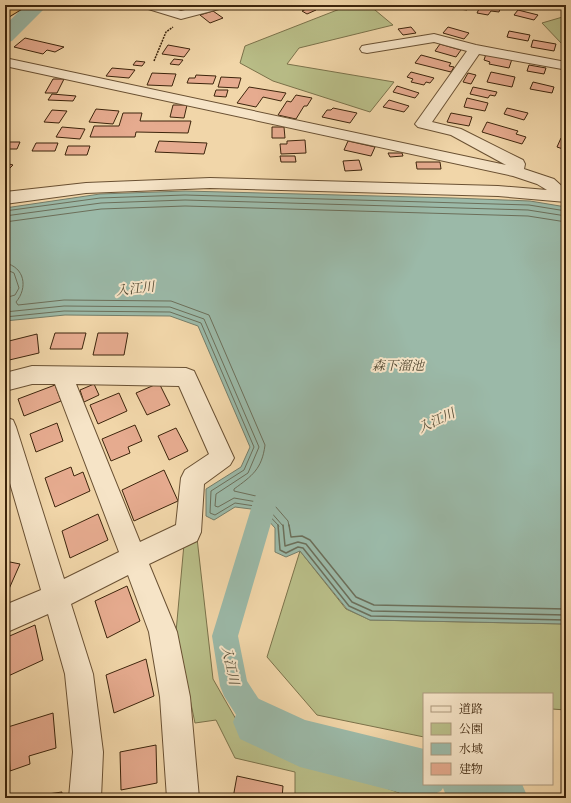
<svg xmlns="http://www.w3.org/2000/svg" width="571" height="803" viewBox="0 0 571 803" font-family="'IM FELL English','Noto Serif JP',serif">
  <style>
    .green { fill: #b9be88; stroke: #7b724a }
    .water { fill: #9bb9a8; stroke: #757e6a }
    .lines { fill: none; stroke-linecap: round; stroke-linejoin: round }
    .shore-far1 { stroke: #6c6f5a; stroke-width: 1 }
    .shore { stroke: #6c6f5a; stroke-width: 1.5 }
    .canal { fill: #9bb9a8; fill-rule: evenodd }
    .river { fill: #9bb9a8; fill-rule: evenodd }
    .building { fill: #e6ab8f; stroke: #3d250c }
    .minor-casing { stroke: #6a5133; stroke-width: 2 }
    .highway-casing { stroke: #3d250c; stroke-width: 2 }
    .path { stroke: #3d250c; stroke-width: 1.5; stroke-dasharray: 2 1; stroke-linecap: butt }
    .minor { fill: #f6e4c7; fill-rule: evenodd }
    .highway { fill: #e8bb74; fill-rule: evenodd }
    .labels { text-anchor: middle; stroke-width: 4; stroke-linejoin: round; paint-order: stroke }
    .water-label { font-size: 13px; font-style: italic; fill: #544a33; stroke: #f6e4c7 }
  </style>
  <rect width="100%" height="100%" fill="#f1d6a9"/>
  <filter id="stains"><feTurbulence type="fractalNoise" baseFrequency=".005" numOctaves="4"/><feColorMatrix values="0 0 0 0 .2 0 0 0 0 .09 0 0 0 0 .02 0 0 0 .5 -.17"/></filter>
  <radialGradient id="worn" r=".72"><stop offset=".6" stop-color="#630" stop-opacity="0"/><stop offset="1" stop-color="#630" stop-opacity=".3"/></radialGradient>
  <!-- green -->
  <g class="green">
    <path d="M350 5H369L393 25 299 48 287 64 394 82 370 112 273 81 240 63 245 46Z"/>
    <path d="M566 16V44H562L542 23Z"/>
    <path d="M197 538 213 679 245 735 413 798H295V772L235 758 216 720 195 723 176 632 184 544Z"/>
    <path d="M300 551 346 609 370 620 566 624V710L552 709V694H424V737L317 715 267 657Z"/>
  </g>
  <!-- water -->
  <path class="water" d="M185 191 454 198 530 201 566 207V624L370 620 347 609 300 551 286 557 275 552V528L259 510 235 507 214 520 206 516V489L241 467 250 447 198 326 170 316 65 315 5 321V289L10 288 5 273V208L100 194Z"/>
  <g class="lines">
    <!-- shore-far1 -->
    <g class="shore-far1">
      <path d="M5 211 100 198 185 195 529 205 566 211"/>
      <path d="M5 216 101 203 185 200 528 210 566 216"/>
      <path d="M5 222 101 209 185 206 528 216 566 222"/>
      <path d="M5 263C25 267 28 288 16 302L18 305 64 300 171 301 209 315 265 445C262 469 252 476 234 489V491L269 499 288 521 289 526"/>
      <path d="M5 269 14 273 19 288 15 295 5 298"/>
      <path d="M5 312 64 306 170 307 204 319 259 447 248 473 216 494 215 506 218 507 234 498 263 503 283 526"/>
      <path d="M5 317 64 311 170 312 201 323 254 447 244 470 211 491 210 513 215 515 235 503 261 507 279 526"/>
    </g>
    <!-- shore -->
    <g class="shore">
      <path d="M278 525 280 550 286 553 298 547 303 548 349 606 371 616 566 620"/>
      <path d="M283 525 285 546 298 542 306 544 352 602 372 611 566 615"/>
      <path d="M289 525 291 537 302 536 310 540 356 597 374 605 566 609"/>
    </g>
    <!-- canal -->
    <path class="canal" d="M266 488 274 491 278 499 238 636 247 681 267 712 271 722 267 732 257 736 247 732 224 696 220 686 212 636 254 499 258 491Z"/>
    <!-- river -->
    <g class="river">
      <path d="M26 5H48L12 41 5 43V25Z"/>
      <path d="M257 698 305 720 424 749V784H522L528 798H447L443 788 441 791 426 798H421L300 767 240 739 233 722 240 705Z"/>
    </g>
  </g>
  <!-- building -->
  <g class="building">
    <path d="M460 5H468L467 10 459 9Z"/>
    <path d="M481 5 500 9 499 12 491 11 488 15 477 13Z"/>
    <path d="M311 7 316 10 307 14 302 11Z"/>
    <path d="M518 10 538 15 534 20 514 15Z"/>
    <path d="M213 11 223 18 210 23 200 15Z"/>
    <path d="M411 27 416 33 403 35 398 29Z"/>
    <path d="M448 27 469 33 464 39 443 33Z"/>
    <path d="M509 31 530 35 528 41 507 37Z"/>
    <path d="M25 38 64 47 55 52 47 50 43 54 14 47Z"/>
    <path d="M533 40 556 44 554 51 531 47Z"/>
    <path d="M440 44 461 50 456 57 435 51Z"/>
    <path d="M168 45 190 49 184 57 162 54Z"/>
    <path d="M486 54 512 59 509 68 489 64 490 62 484 60Z"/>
    <path d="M421 55 451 63 449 66 454 67 451 72 415 63Z"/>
    <path d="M174 59 183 60 179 65 170 64Z"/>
    <path d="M136 61 145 62 142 66 133 65Z"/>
    <path d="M529 65 546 68 544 74 527 71Z"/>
    <path d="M112 68 135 70 129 78 106 76Z"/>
    <path d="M411 72 434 78 430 83 426 82 424 85 411 82 413 79 407 77Z"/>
    <path d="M491 72 515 77 512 87 487 82Z"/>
    <path d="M152 73 176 74 172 86 147 85Z"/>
    <path d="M468 73 476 75 471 84 463 82Z"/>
    <path d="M196 75 216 76 213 84 187 83 189 78H195Z"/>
    <path d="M221 77 241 78 238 88 218 87Z"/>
    <path d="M53 79H64L57 93H45Z"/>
    <path d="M533 82 554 87 552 93 530 89Z"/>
    <path d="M397 86 419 93 415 98 393 92Z"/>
    <path d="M249 87 286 93 281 101 263 97 256 107 237 103Z"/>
    <path d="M473 87 497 92 495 96 490 95 488 98 470 94Z"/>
    <path d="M216 90H228L226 97 214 96Z"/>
    <path d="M52 94 76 96 73 101 48 100Z"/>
    <path d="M296 95 312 98 307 106H304L296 119 278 115 287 101 291 102Z"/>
    <path d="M467 98 488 103 485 111 464 107Z"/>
    <path d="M389 100 409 106 404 112 383 107Z"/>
    <path d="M173 105H187L184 118 170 117Z"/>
    <path d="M333 108 357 113 350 123 322 117 327 110H331Z"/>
    <path d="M507 108 528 113 524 120 504 114Z"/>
    <path d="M96 109 119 111 113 124 89 122Z"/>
    <path d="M52 110 67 111 59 123 44 122Z"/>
    <path d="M123 113H142L140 121H191L188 133 136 132 135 137H90L94 126H119Z"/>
    <path d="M451 113 472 117 469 126 447 122Z"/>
    <path d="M487 122 518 131 516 134 526 137 522 144 482 132Z"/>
    <path d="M62 127 85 129 80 139 56 137Z"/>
    <path d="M272 127H284L285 138H272Z"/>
    <path d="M561 138 566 140V150L557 147Z"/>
    <path d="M305 140 306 153 281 154 280 144H287V141Z"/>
    <path d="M159 141 207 143 204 154 155 152Z"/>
    <path d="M348 141 375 147 371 156 344 150Z"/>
    <path d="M5 142H20L17 149H5Z"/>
    <path d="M36 143H58L55 151H32Z"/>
    <path d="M68 146H90L87 155H65Z"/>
    <path d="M388 153H402L403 156 390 157Z"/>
    <path d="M280 156H295L296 162H281Z"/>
    <path d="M359 160 362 170 345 171 343 161Z"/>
    <path d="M416 162H440L441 169H417Z"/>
    <path d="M5 163 13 165 5 173Z"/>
    <path d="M55 333H86L82 349H50Z"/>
    <path d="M98 333H128L124 355H93Z"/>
    <path d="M37 334 39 353 5 361V342Z"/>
    <path d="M159 383 170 405 147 415 136 393Z"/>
    <path d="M94 384 99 395 84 402 80 390Z"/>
    <path d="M55 385 61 401 24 416 18 399Z"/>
    <path d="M119 393 127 411 98 424 90 405Z"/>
    <path d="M57 423 63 441 36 452 30 434Z"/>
    <path d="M135 425 142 441 128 447 130 453 111 461 102 439Z"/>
    <path d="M176 428 188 451 169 460 158 436Z"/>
    <path d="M71 467 74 476 83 472 90 491 55 507 45 478Z"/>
    <path d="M164 470 178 501 134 521 122 490Z"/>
    <path d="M98 514 108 540 70 558 62 531Z"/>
    <path d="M5 561 20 564 5 598Z"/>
    <path d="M127 586 140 621 107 638 95 601Z"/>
    <path d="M35 625 43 660 6 677 5 638Z"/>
    <path d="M146 659 154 696 114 713 106 675Z"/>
    <path d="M53 713 56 748 29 756 30 764 10 771 8 727Z"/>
    <path d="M156 745 157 783 121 790 120 752Z"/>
    <path d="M237 776 283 786 282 798H233Z"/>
    <path d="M62 792 61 798H19Z"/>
  </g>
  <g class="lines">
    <!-- minor casing -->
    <g class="minor-casing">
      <g id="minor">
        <path d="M143 5H162L181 11 205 5H225L223 8 181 19 145 8Z"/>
        <path d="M434 34 476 45 566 62V68L562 69 479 54 432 122 461 129 523 160 525 164 524 169 554 179 566 190V202L498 196 210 188 86 193 5 204V192L86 183 210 178 498 186 547 190 537 184 513 176 5 66V58L506 165 451 135 418 127 415 124 467 51 434 42 367 53 362 52 360 49 362 46 367 45Z"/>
        <path d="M32 366 186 368 194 371 234 458 230 465 204 484 201 532 197 541 149 564 177 632 190 697 199 798H167L160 697 149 632 128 575 71 604 93 674 103 752 101 798H69L73 752 65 674 48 614 5 633V605L41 590 5 466V417L13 420 16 427 64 579 119 552 55 384H32L5 391V373ZM76 384 179 386 209 454 185 470 181 478 176 525 140 542Z"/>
      </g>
    </g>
    <!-- highway casing -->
    <g class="highway-casing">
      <path id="highway" d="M13 5H28L5 19V10Z"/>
    </g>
    <!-- path -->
    <path class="path" d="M154 61 166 32 173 27"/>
    <!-- minor -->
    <use href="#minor" class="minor"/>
    <!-- highway -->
    <use href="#highway" class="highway"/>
  </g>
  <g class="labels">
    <!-- water labels -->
    <g class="water-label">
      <text transform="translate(135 288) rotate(-7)" y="5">入江川</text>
      <text x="398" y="370">森下溜池</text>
      <text transform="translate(436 420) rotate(-25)" y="5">入江川</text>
      <text transform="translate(231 665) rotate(78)" y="5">入江川</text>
    </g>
  </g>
  <!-- margin -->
  <rect width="571" height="803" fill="none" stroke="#f1d6a9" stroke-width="20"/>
  <rect x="6" y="6" width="559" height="791" fill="none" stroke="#3d250c" stroke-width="2"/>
  <rect x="10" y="10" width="551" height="783" fill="none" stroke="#3d250c"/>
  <!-- legend -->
  <rect x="423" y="693" width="130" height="92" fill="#f6e4c7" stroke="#ac987c"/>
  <rect x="431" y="706" width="20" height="6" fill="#f6e4c7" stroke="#ac987c"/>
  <text x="459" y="713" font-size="12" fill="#3d250c">道路</text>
  <rect x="431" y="723" width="20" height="12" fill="#b9be88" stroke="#ac987c"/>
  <text x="459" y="733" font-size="12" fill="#3d250c">公園</text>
  <rect x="431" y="743" width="20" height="12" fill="#9bb9a8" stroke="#ac987c"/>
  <text x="459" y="753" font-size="12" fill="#3d250c">水域</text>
  <rect x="431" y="763" width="20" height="12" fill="#e6ab8f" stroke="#ac987c"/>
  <text x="459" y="773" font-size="12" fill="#3d250c">建物</text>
  <rect width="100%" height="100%" filter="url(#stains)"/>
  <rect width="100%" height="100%" fill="url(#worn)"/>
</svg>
